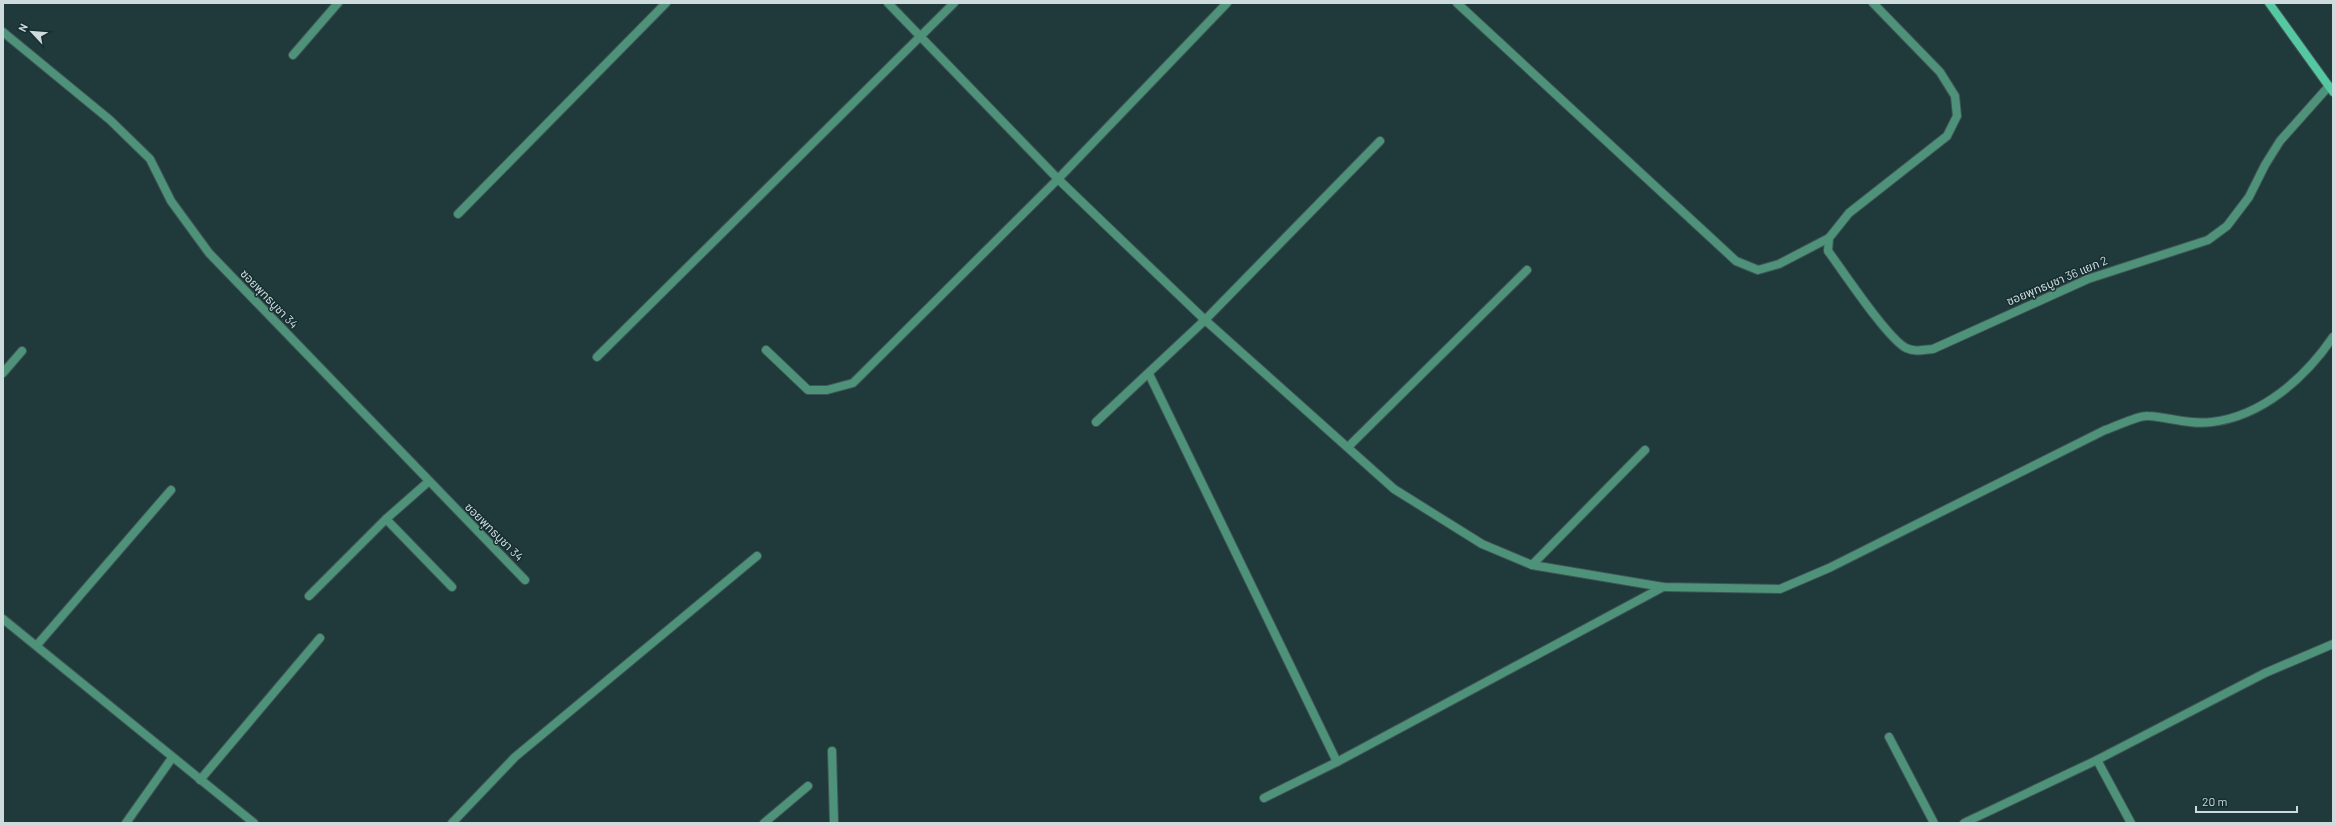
<svg xmlns="http://www.w3.org/2000/svg" width="2336" height="826" viewBox="0 0 2336 826" font-family="Barlow,'Noto Sans Thai',sans-serif">
  <style>
    .lines { fill: none; stroke-linecap: round; stroke-linejoin: round }
    .street-casing { stroke: #3f5657; stroke-width: 10 }
    .secondary-casing { stroke: #3f5657; stroke-width: 10 }
    .street { stroke: #4f927a; stroke-width: 8 }
    .secondary { stroke: #55c7a1; stroke-width: 8 }
    .labels { text-anchor: middle; stroke-width: 3; stroke-linejoin: round; paint-order: stroke }
    .street-label { font-size: 12px; fill: #cddbdc; stroke: #162e30 }
  </style>
  <rect width="100%" height="100%" fill="#20393a"/>
  <g class="lines">
    <!-- street casing -->
    <g class="street-casing">
      <g id="street">
        <path d="M888 3 1058 179 1111 230 1205 320 1394 489 1482 544 1532 565 1663 587 1780 589 1829 568 2105 430C2115 427 2138 415 2148 416 2169 417 2189 425 2212 422 2262 416 2305 378 2333 337"/>
        <path d="M1457 3 1736 261 1758 270 1779 264 1829 238 1849 213 1947 136 1957 116 1955 96 1940 72 1873 3"/>
        <path d="M3 32 110 120 150 159 171 201 209 253 525 580"/>
        <path d="M293 55 338 3"/>
        <path d="M458 214 666 3"/>
        <path d="M1829 238 1828 251C1843 271 1887 338 1906 348 1915 352 1923 350 1933 349L2088 279 2208 240 2227 226 2249 197 2265 165 2280 141 2329 86"/>
        <path d="M766 350 808 390H827L853 383 1058 179 1227 3"/>
        <path d="M597 357 954 3"/>
        <path d="M3 373 22 351"/>
        <path d="M1149 374 1337 762"/>
        <path d="M1096 422 1205 320 1380 141"/>
        <path d="M1348 447 1527 270"/>
        <path d="M386 519 452 587"/>
        <path d="M1532 565 1645 450"/>
        <path d="M309 596 386 519 428 482"/>
        <path d="M3 619 254 823"/>
        <path d="M37 645 171 490"/>
        <path d="M1889 737 1934 823"/>
        <path d="M832 751 834 823"/>
        <path d="M2097 760 2131 823"/>
        <path d="M200 780 320 638"/>
        <path d="M1264 798 1337 762 1663 587"/>
        <path d="M126 823 172 758"/>
        <path d="M452 823 515 757 757 556"/>
        <path d="M764 823 808 786"/>
        <path d="M1964 823 2097 760 2265 673 2333 644"/>
      </g>
    </g>
    <!-- secondary casing -->
    <g class="secondary-casing">
      <path id="secondary" d="M2269 3 2333 92"/>
    </g>
    <!-- street -->
    <use href="#street" class="street"/>
    <!-- secondary -->
    <use href="#secondary" class="secondary"/>
  </g>
  <g class="labels">
    <!-- street labels -->
    <g class="street-label">
      <text transform="translate(2057 281) rotate(-23)" y="4">ซอยพุทธบูชา 36 แยก 2</text>
      <text transform="translate(269 299) rotate(46)" y="4">ซอยพุทธบูชา 34</text>
      <text transform="translate(494 532) rotate(45)" y="4">ซอยพุทธบูชา 34</text>
    </g>
  </g>
  <!-- border -->
  <rect width="2336" height="826" fill="none" stroke="#cddbdc" stroke-width="8"/>
  <!-- north arrow -->
  <g transform="translate(32 32) rotate(296)" stroke="#162e30" stroke-width="3" paint-order="stroke">
  <path d="M0-3L7 15L0 10L-7 15Z" fill="#cddbdc"/>
  <text y="-6" font-size="11" font-weight="bold" text-anchor="middle" fill="#cddbdc">N</text>
  </g>
  <!-- scale -->
  <path d="M2196 806v6h101v-6" fill="none" stroke="#cddbdc" stroke-width="2"/>
  <text x="2202" y="806" font-size="12" fill="#cddbdc" stroke="#162e30" stroke-width="3" paint-order="stroke">20 m</text>
</svg>
